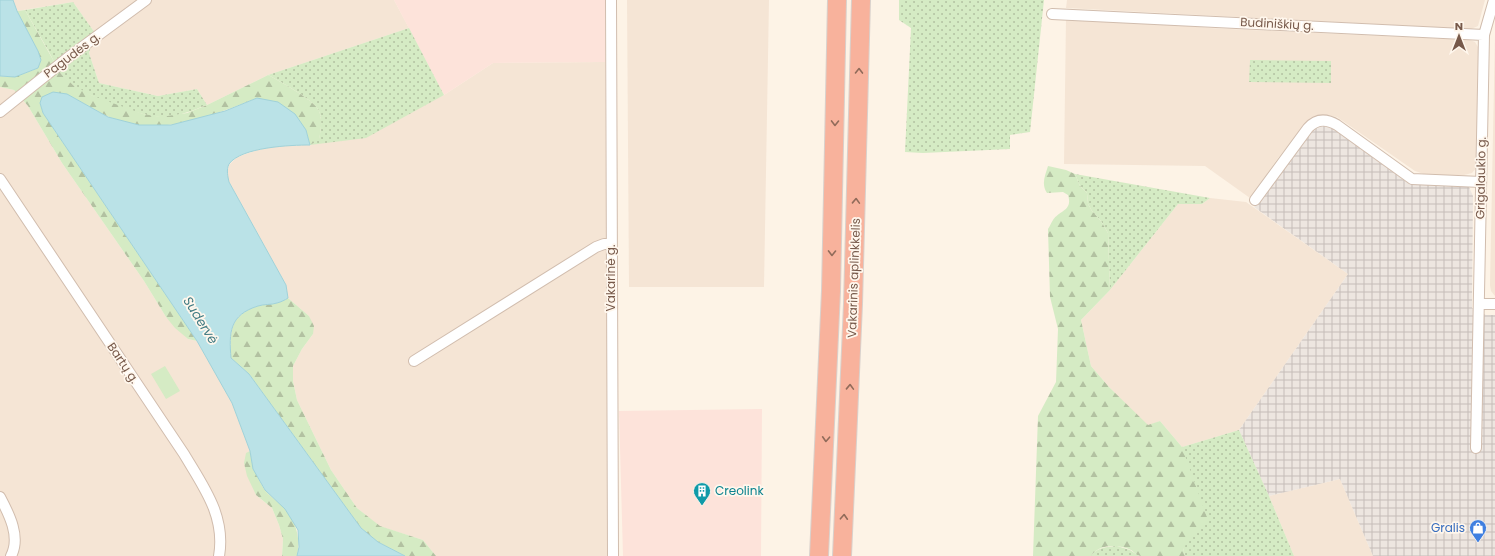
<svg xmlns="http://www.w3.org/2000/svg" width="1495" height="556" viewBox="0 0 1495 556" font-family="Poppins,sans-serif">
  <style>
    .residential { fill: #f5e5d5 }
    .commercial { fill: #fde3da }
    .industrial { fill: url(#industrial-grid) }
    .green { fill: url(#green-dots) }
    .forest { fill: url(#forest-firs) }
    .pitch { fill: #d5ebc4 }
    .water { fill: #bae2e7; stroke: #a0d2d9 }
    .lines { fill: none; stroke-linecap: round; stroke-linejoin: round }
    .street-casing { stroke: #d1bdae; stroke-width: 12 }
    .highway-casing { stroke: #d9d1cc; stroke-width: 20 }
    .street { stroke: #fff; stroke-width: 10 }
    .highway { stroke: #f8b29c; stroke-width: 18 }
    .oneway { stroke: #916b5a }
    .labels { text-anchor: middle; stroke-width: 3.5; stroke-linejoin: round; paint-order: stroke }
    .street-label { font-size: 12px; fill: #77594a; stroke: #fff7ed }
    .culture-label { font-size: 12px; fill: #0d838f; stroke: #fff7ed; text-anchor: start }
    .shop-label { font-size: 12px; fill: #366cbe; stroke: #fff7ed; text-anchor: end }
    .water-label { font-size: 13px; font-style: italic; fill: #407b83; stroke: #fff7ed }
  </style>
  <defs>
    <pattern id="industrial-grid" width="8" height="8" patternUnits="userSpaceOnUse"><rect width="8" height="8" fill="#ede6e0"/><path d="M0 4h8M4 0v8" fill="none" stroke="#c5bdb8"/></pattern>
    <pattern id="green-dots" width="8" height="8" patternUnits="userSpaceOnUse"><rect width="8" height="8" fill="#d5ebc4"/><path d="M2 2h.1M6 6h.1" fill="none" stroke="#b2c1a1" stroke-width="1.8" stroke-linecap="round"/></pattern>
    <pattern id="forest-firs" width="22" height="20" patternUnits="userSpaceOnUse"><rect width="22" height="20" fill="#d5ebc4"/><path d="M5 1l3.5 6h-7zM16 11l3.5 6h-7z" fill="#b2c1a1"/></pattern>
  </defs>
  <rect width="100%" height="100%" fill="#fdf3e6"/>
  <!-- residential -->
  <g class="residential">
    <path d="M13 0H394L409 28 268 75 207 105 197 89 158 96 99 83 89 53 95 33 73 2 17 11Z"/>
    <path d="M627 0H769L764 287H629Z"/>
    <path d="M1067 0H1485L1478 26 1471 29 1066 8Z"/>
    <path d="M1066 18 1168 24 1209 28 1470 40 1475 42 1478 47 1477 167 1472 173 1464 175H1427L1415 171 1337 117 1326 115 1316 116 1308 121 1278 158 1250 198 1205 166 1064 164Z"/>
    <path d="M1495 35V296L1491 291 1490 285Z"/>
    <path d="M605 62 609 556H436L423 540 379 526 357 508 331 470 297 400 293 381V366L302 349 313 334 309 316 288 298 286 285 229 182 227 174 229 165 237 157 260 149 286 145H310L444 95 493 63Z"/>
    <path d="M0 87 14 90 28 106 62 163 144 281 166 317 188 339 197 341 232 403 250 451 246 454 256 495 272 508 279 525 283 539 282 556H0Z"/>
    <path d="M1210 198 1246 202 1348 274 1239 430 1182 447 1160 421 1148 426 1109 387 1091 366 1081 320 1110 290 1178 204H1202Z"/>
    <path d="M1340 479 1373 556H1294L1269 496Z"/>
  </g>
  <!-- commercial -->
  <g class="commercial">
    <path d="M394 0H605V62L493 63 444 95Z"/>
    <path d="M762 409 761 556H623L619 411Z"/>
  </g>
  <!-- industrial -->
  <path class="industrial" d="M1320 125H1329L1409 184 1461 185 1469 187 1473 196 1472 308 1486 315H1495V556H1373L1340 479 1269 496 1239 430 1348 274 1254 207 1313 129Z"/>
  <!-- green -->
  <g class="green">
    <path d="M899 0H1044L1030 132 1010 135V149L923 153 905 152 911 28 899 20Z"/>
    <path d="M73 2 95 33 89 53 99 83 158 96 197 89 207 105C193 110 176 118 160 117 136 115 75 94 61 74 56 67 53 59 49 52 41 38 33 24 25 10Z"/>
    <path d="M409 28 444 95 366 138 310 145 319 139C321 129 323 118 318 109 313 100 278 80 268 75Z"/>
    <path d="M1250 60 1331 61V83L1249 82Z"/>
    <path d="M1075 174 1210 198 1202 204H1178L1110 290 1108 233 1101 221 1092 211 1088 204 1087 193 1080 186Z"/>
    <path d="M1239 430 1269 496 1294 556H1185L1183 548 1182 447Z"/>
    <path d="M1117 546 1130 550 1139 556H1091C1097 547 1107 547 1117 546Z"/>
  </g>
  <!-- forest -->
  <g class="forest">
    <path d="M25 10 61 74 73 85 93 96 143 114 161 117 187 113 207 105 268 75C278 80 313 100 318 109 323 118 321 129 319 140L310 145 306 130 257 98C221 112 177 130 138 125 130 124 122 121 115 119 95 114 53 75 40 103L43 113 197 341 188 339 175 328 166 317 144 281 62 163 28 106 14 90 0 87V76C12 79 27 73 38 68L41 60 38 51 17 11Z"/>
    <path d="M1048 166 1066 170 1075 174 1080 186 1087 193 1088 204 1092 211 1101 221 1108 233 1110 290 1081 320 1091 366 1109 387 1148 425 1160 421 1182 447 1208 520 1183 548 1185 556C1170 556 1156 556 1141 556 1137 556 1134 552 1131 550 1118 544 1099 544 1091 556H1033L1038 416 1056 382 1058 329 1050 297 1048 229C1050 226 1051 223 1053 220 1060 210 1073 211 1068 195L1063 192 1047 193C1041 184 1045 176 1048 166Z"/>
    <path d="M288 298 309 316 314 326 313 334 302 349 293 366V381L297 400 331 470 357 508 380 526 423 540 436 556H405L378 542 361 528 249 374 231 358C230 333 229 315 258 306 264 304 271 305 277 303 281 302 285 300 288 298Z"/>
    <path d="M250 451C253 466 256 476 264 489 269 496 278 501 284 508 296 521 301 538 297 556H282L283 539 279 525 272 508 256 495 247 476 244 463 246 453Z"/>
  </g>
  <!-- pitch -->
  <path class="pitch" d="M165 366 180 391 166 399 151 374Z"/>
  <!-- water -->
  <g class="water">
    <path d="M0 0H13L17 11 38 51 41 60 38 68 15 77 0 76Z"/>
    <path d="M53 92 67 94 108 117 139 125H171L225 111 257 98 278 102 295 114 306 130 310 145C291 145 241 147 229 164 226 170 228 177 229 182L286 285 288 298C285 300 281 302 277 303 271 305 264 304 258 306 229 315 229 333 231 358L249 374 361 528 378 542 405 556H297L299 547 298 530 285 509 265 490 253 469 250 451 232 403 197 341 43 113 40 103 42 97Z"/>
  </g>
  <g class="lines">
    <!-- street casing -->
    <g class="street-casing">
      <g id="street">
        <path d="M611 0 613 556"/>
        <path d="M1052 14 1484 35 1476 448"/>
        <path d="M1484 35 1494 0"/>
        <path d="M0 112 70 56 146 0"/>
        <path d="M0 179 184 454C203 486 226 516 219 556"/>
        <path d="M1255 200 1308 128C1317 118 1327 119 1337 125L1412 179 1481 182"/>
        <path d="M1480 304H1495"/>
        <path d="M414 361 596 247 604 244H611"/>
        <path d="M0 497C9 514 21 537 11 556"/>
      </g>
    </g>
    <!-- highway casing -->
    <g class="highway-casing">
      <g id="highway">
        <path d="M819 556 831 291 837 0"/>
        <path d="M842 556 853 304 861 0"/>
      </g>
    </g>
    <!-- street -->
    <use href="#street" class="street"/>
    <!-- highway -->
    <use href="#highway" class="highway"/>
  </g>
  <!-- one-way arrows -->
  <defs><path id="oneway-chevron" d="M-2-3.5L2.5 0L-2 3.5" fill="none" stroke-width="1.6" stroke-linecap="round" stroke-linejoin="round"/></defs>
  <g class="oneway">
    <use href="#oneway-chevron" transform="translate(859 71) rotate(-89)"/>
    <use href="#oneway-chevron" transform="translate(835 123) rotate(91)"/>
    <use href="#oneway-chevron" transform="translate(856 201) rotate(-88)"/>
    <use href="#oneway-chevron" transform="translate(832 253) rotate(91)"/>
    <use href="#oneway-chevron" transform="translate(850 387) rotate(-88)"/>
    <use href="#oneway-chevron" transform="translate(826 439) rotate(93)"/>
    <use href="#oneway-chevron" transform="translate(844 517) rotate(-87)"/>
  </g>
  <!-- icons -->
  <defs>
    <g id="building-pin" transform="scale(0.9)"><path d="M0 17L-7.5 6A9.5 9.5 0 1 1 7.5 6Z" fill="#0f9aa8" stroke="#fff7ed"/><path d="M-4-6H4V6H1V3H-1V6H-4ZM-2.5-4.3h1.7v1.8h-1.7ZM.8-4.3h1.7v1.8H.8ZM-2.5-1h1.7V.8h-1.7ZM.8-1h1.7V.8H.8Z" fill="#fff"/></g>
    <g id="shop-pin" transform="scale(0.9)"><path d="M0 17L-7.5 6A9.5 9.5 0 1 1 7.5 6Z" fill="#3f7fe0" stroke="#fff7ed"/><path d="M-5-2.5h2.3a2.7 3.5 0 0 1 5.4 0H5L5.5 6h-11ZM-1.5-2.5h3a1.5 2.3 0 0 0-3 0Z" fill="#fff"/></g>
  </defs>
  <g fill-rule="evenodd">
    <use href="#building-pin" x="702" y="491"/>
    <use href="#shop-pin" x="1478" y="528"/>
  </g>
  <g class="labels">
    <!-- street labels -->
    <g class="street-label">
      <text transform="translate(1277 24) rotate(3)" y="4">Budiniškių g.</text>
      <text transform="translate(72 55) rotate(-37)" y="4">Pagudės g.</text>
      <text transform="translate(1481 178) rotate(-89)" y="4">Grigalaukio g.</text>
      <text transform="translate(611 278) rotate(-90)" y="4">Vakarinė g.</text>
      <text transform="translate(854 278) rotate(-88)" y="4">Vakarinis aplinkkelis</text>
      <text transform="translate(123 363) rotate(56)" y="4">Bartų g.</text>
    </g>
    <!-- culture labels -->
    <g class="culture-label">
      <text x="715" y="495">Creolink</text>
    </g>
    <!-- shop labels -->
    <g class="shop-label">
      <text x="1465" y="532">Gralis</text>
    </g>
    <!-- water labels -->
    <g class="water-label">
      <text transform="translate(201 320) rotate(58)" y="5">Sudervė</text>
    </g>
  </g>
  <!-- north arrow -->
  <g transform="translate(1459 36)" stroke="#fff7ed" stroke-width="3" paint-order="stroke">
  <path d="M0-3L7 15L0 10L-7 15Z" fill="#77594a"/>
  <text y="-6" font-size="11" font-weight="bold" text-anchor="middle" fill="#77594a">N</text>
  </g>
</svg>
